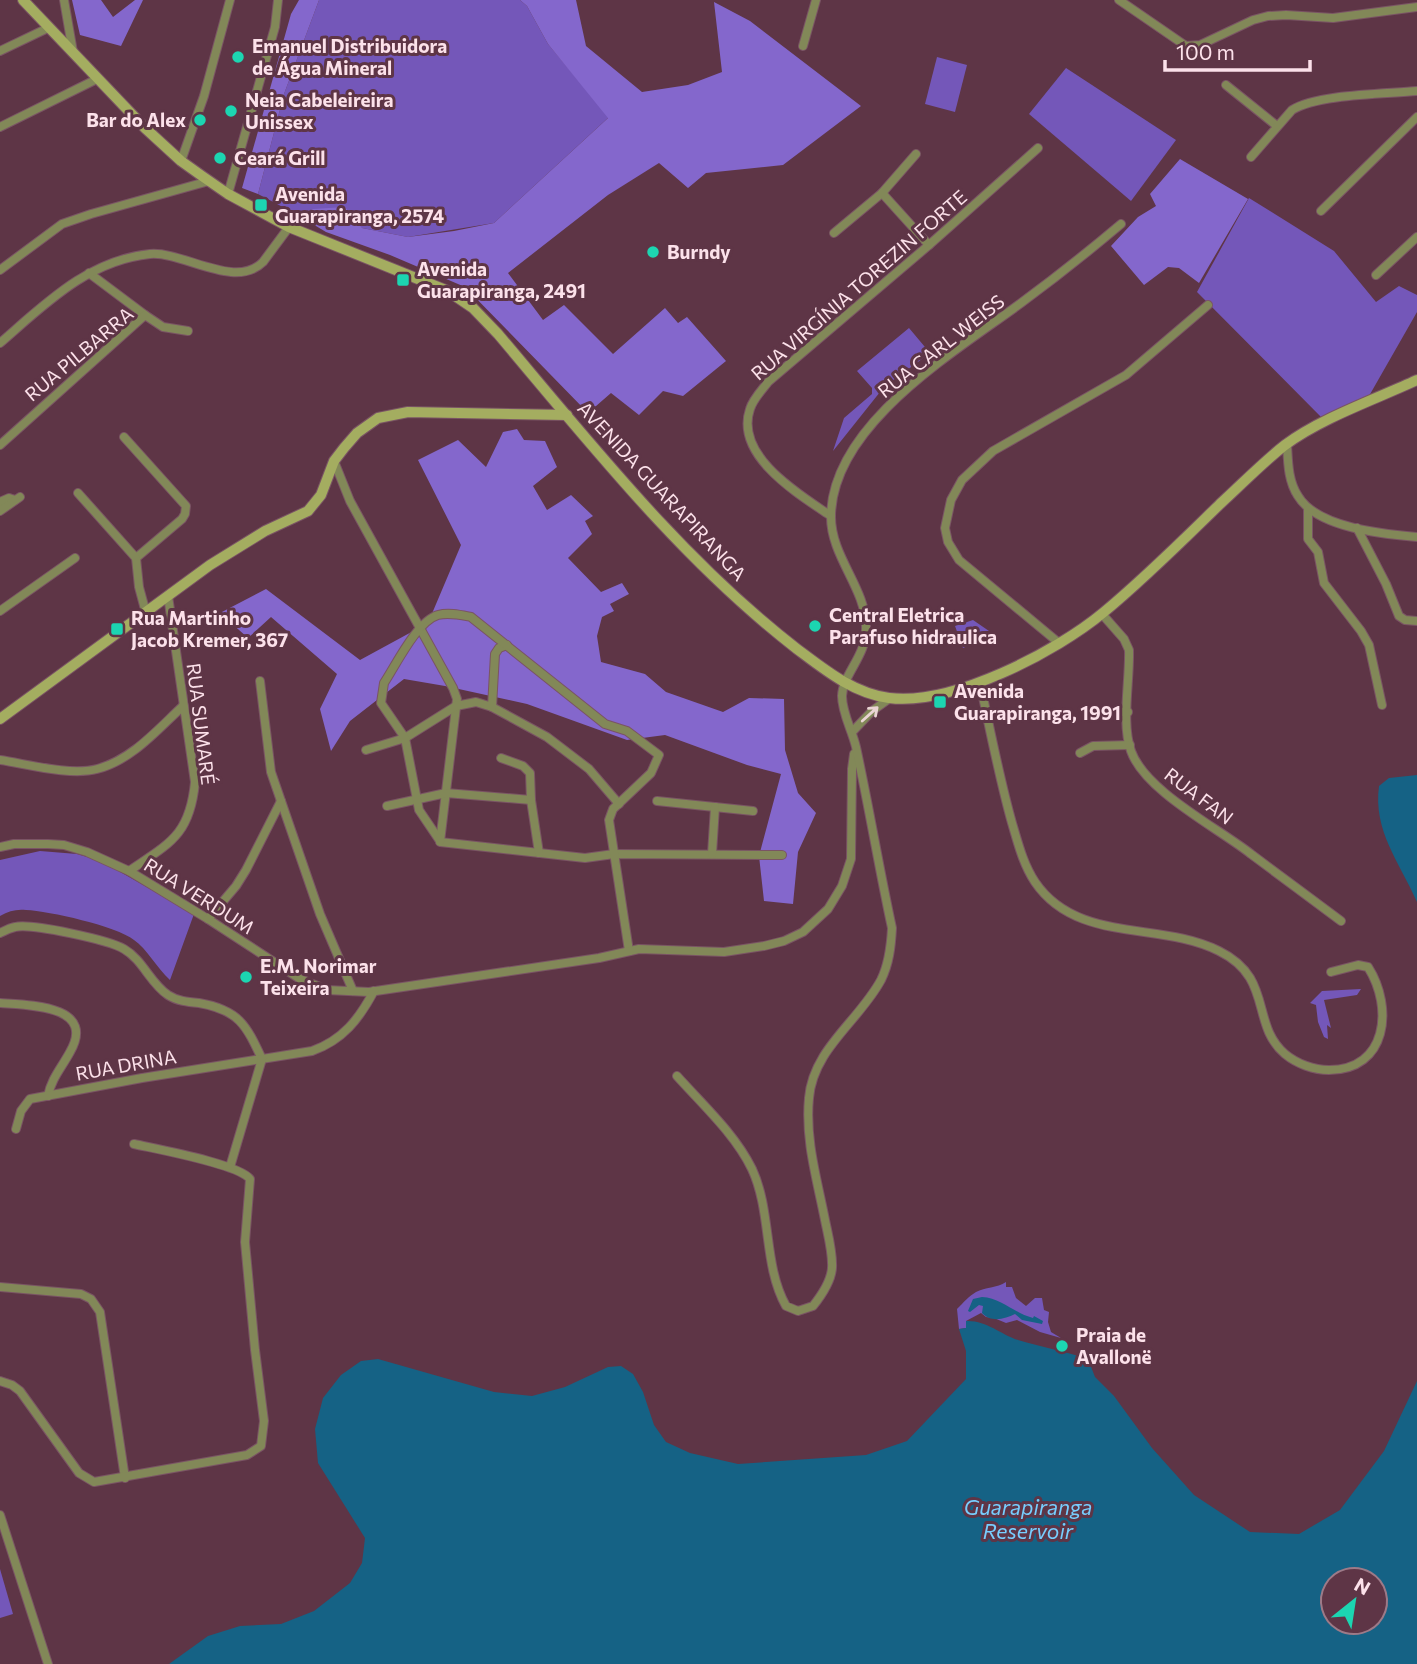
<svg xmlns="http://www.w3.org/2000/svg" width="1417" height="1664" viewBox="0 0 1417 1664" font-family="Commissioner,sans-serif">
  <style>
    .green { fill: #7457b9 }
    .forest { fill: #8467cc }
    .water { fill: #156285; fill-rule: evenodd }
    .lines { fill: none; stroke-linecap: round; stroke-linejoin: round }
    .street-casing { stroke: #7a5464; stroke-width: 10 }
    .secondary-casing { stroke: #7a5464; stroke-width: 12 }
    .street { stroke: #828858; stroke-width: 8 }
    .secondary { stroke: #a4ad60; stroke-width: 10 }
    .oneway { stroke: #ead4d4 }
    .poi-dot { fill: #1cd5b1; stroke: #5e3546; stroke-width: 2.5 }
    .labels { text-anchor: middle; stroke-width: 6; stroke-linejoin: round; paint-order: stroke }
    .poi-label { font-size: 19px; font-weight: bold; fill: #fce1ea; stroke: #5e3546; text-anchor: start }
    .street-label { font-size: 19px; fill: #fce1ea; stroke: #5e3546 }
    .water-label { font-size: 21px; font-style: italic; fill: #77cefe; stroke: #5e3546 }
  </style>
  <rect width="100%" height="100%" fill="#5e3546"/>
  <!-- green -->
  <g class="green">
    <path d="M319 0H520L527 6 548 44 609 117 494 223 408 237 362 228 313 209 296 214 258 194 284 94Z"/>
    <path d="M937 57 967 65 955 112 925 104Z"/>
    <path d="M1066 68 1176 140 1131 201 1029 114Z"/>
    <path d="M1249 198 1334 251 1376 302 1399 286 1417 295V312L1369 396 1323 419 1197 292Z"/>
    <path d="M909 328 930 353 884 387 833 451 844 418 872 394V388L857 371Z"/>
    <path d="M973 620 989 631H984L974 643 963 648 955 626Z"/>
    <path d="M40 851 77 854 101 861 194 914 170 980C157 968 147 949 134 940 116 926 49 911 26 910 16 909 9 911 0 916V860Z"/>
    <path d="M1361 989 1357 995 1324 1000 1331 1028 1327 1025 1328 1039 1324 1037 1318 1022 1316 1005 1310 1003 1322 991Z"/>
    <path d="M1006 1282V1287H1012L1016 1298 1026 1306 1035 1298H1042L1044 1310 1049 1312 1048 1322 1051 1332 1061 1338 1040 1332 1017 1320 1006 1323 994 1318 986 1317 981 1313 966 1321V1328L959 1329 957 1309C963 1303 969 1296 976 1292 985 1287 997 1288 1006 1282Z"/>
    <path d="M0 1569 13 1614 0 1618Z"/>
  </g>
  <!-- forest -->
  <g class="forest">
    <path d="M72 0H101L113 17 135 0H143L121 46 80 35Z"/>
    <path d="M299 0H319L284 94 258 194 242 188 291 14Z"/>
    <path d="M520 0H576L586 46 642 92 688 85 722 72 714 2 750 21 861 106 783 165 706 173 688 188 659 163 608 195 508 273 543 320 564 305 613 354 665 308 678 323 687 317 726 361 683 396 663 391 639 415 611 393 588 413 465 287 390 255 326 232 296 214 313 209 345 207 362 228 408 237 454 231 494 223 608 118 548 44 527 6Z"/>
    <path d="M1180 159 1248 199 1199 283 1179 268 1168 267 1144 285 1111 246 1138 217 1156 206 1150 194Z"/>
    <path d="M517 429 524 440 545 441 557 467 533 486 547 510 571 495 593 516 585 521 592 534 568 558 601 592 622 583 629 594 610 604 614 611 602 617 597 636 601 662 645 674 666 692 723 712 749 698 784 699 785 750 798 793 816 813 798 852 793 904 764 901 759 856 781 774 747 765 665 735 627 740 527 704 445 686 404 679 350 721 331 751 320 709 337 674 271 617 248 638 220 613 266 589 360 660 428 623 461 545 418 460 458 440 486 467 503 432Z"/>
  </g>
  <!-- water -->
  <g class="water">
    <path d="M1417 775V902C1399 861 1373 831 1379 786L1389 778Z"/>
    <path d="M982 1297C1002 1298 1015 1314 1033 1318L1034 1316 1043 1321 1042 1324 1022 1320 1015 1314C1005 1319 991 1323 982 1313L983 1306 979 1305 970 1312 968 1311 973 1299Z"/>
    <path d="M966 1321C986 1320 1000 1334 1018 1340 1041 1347 1065 1351 1088 1359L1095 1377 1114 1396 1152 1448 1194 1495 1250 1532 1299 1534 1340 1510 1384 1451 1417 1381V1664H169L208 1636 240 1626 281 1624 314 1611 350 1583 362 1563 365 1538 318 1463 315 1429 323 1398 341 1375 361 1361 378 1359 494 1392 532 1396 565 1387 608 1367 621 1366 633 1374 643 1392 654 1425 666 1442 690 1453 738 1464 866 1455 907 1441 966 1379V1351L959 1329 966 1328ZM1333 1580H1375V1622H1333Z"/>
  </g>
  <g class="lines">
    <!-- street casing -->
    <g class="street-casing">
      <g id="street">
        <path d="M64 0 73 52"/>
        <path d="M1119 0 1186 46 1200 45 1253 20 1268 16 1286 15 1333 18 1417 7"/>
        <path d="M803 46 816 0"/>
        <path d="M0 51 48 28"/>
        <path d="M1226 85 1277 126"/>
        <path d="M0 127 97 79"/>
        <path d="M1251 157 1292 110C1317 94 1386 94 1417 91"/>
        <path d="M181 161 204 96 230 0"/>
        <path d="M882 193 929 245"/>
        <path d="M228 194 275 27 278 0"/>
        <path d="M1321 211 1417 117"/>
        <path d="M834 233 882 193 916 154"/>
        <path d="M0 270 62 224 91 214 209 181"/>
        <path d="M89 273 145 315"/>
        <path d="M1376 275 1417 237"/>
        <path d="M0 343C44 305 88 260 150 254 183 251 235 290 263 262L289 227"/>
        <path d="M124 437 186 506 185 514 182 519 136 558"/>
        <path d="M1287 444C1288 462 1288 481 1298 496 1317 528 1383 534 1417 537"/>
        <path d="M0 445 145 315 163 327 188 331"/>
        <path d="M334 461 350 501 453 688 457 699 440 842 585 858 614 854 782 855"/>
        <path d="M78 493 136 558 139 587 146 613"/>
        <path d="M0 502 9 498 15 500"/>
        <path d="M1308 510V539L1318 552 1324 583 1361 631 1369 645 1382 705"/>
        <path d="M0 511 20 497"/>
        <path d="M831 516C800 495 734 456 750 409 753 399 762 390 768 382L929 245 1038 148"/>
        <path d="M1357 528 1386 584 1399 616 1405 620 1417 621"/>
        <path d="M0 611 75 558"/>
        <path d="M1102 614 1124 639 1129 650C1130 681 1121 723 1131 751 1145 791 1218 828 1251 854 1281 876 1311 899 1341 921"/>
        <path d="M1059 643 959 560 948 542 945 528 951 500 962 480 993 451 1126 375 1208 305"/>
        <path d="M260 681 271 772 320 914 353 991"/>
        <path d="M980 683C990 729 999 777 1012 823 1018 843 1023 864 1035 882 1077 944 1160 921 1219 951 1274 978 1250 1024 1285 1054 1297 1064 1314 1070 1329 1070 1387 1070 1394 1008 1368 967L1358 965 1331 972"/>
        <path d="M492 707 547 737 589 769 619 804"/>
        <path d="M1088 712H1128"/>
        <path d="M852 732 872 711 890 698"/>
        <path d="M366 750 405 738 456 706 476 702 492 707 495 654 499 648 507 645"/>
        <path d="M1080 753 1093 746 1130 745"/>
        <path d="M501 758 523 766 530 773 531 800 539 853"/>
        <path d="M0 760C27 764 70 776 97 769 132 760 158 729 183 706"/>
        <path d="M657 801 753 811"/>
        <path d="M387 806 446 793 531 800"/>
        <path d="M440 841 419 810 405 738 381 703 384 683C396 665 417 621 438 615 449 612 461 615 471 617L605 724 627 731 659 755 651 773 613 809 609 820 629 951"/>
        <path d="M0 847 14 844H48L64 845 87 852 129 871 208 919 300 979 327 990 369 992 599 958 639 949 724 952 764 946 784 941 803 932 828 909 842 886 851 859 852 769 854 754"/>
        <path d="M712 854 715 807"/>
        <path d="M129 871C170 843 190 835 195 782L168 596"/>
        <path d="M208 919 236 886 246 870 281 801"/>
        <path d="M0 933C4 931 10 928 15 927 31 923 109 940 124 949 143 960 150 983 168 995 177 1001 188 1002 199 1003 239 1010 246 1025 262 1059"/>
        <path d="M0 1003C28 1005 97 1005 70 1052 62 1067 51 1079 48 1096"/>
        <path d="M677 1076C703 1105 735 1134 752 1169 772 1212 763 1265 786 1306L798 1311 813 1306C821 1296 831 1282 832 1268 833 1253 828 1235 825 1220 817 1179 805 1140 809 1098 813 1049 859 1021 881 980 889 964 891 947 892 928 879 868 869 807 856 747 852 730 842 713 842 696 843 673 867 656 866 627 866 588 831 557 831 517 831 425 956 351 1021 303 1055 278 1089 251 1121 224"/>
        <path d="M16 1129 21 1111 30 1099 142 1078 312 1051C343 1040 359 1019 374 991"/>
        <path d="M230 1167 262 1059"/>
        <path d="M0 1287 81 1294 91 1299 100 1312 125 1478"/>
        <path d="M0 1381 12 1385 20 1391 79 1473 94 1482 247 1455 261 1446 264 1421 255 1350 245 1242 250 1179C239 1164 156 1149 134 1144"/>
        <path d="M0 1515 48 1664"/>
      </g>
    </g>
    <!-- secondary casing -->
    <g class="secondary-casing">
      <g id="secondary">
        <path d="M23 0 145 128 181 161 202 176 228 194 289 227 448 291 473 308 498 334C591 444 682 560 797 649 825 670 853 693 889 698 952 706 1056 652 1104 612 1144 579 1182 541 1220 504 1242 484 1262 463 1285 445 1321 418 1376 399 1417 380"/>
        <path d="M0 719 210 565 265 531 308 511 321 495 334 461 344 448 357 433 378 418 408 412 567 415"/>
      </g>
    </g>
    <!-- street -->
    <use href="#street" class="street"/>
    <!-- secondary -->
    <use href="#secondary" class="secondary"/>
  </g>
  <!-- one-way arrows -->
  <defs><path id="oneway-shaft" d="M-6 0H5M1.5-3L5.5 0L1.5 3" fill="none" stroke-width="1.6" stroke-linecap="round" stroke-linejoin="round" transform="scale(1.75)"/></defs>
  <use class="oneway" href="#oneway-shaft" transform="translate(870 714) rotate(-42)"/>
  <!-- markers -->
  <g class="poi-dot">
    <circle cx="238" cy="57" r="7"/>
    <circle cx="231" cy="111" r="7"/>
    <circle cx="200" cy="120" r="7"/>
    <circle cx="220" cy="158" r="7"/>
    <rect x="254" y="198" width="14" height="14" rx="3.5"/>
    <circle cx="653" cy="252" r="7"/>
    <rect x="396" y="273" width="14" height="14" rx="3.5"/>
    <circle cx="815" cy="626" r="7"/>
    <rect x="110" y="622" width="14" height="14" rx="3.5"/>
    <rect x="933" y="695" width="14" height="14" rx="3.5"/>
    <circle cx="246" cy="977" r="7"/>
    <circle cx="1062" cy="1346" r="7"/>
  </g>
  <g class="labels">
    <!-- poi labels -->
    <g class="poi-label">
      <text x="252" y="53">Emanuel Distribuidora<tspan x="252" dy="22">de Água Mineral</tspan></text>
      <text x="245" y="107">Neia Cabeleireira<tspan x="245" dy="22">Unissex</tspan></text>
      <text x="186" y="127" text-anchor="end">Bar do Alex</text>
      <text x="234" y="165">Ceará Grill</text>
      <text x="275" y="201">Avenida<tspan x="275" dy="22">Guarapiranga, 2574</tspan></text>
      <text x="667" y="259">Burndy</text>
      <text x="417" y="276">Avenida<tspan x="417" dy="22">Guarapiranga, 2491</tspan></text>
      <text x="829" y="622">Central Eletrica<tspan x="829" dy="22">Parafuso hidraulica</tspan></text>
      <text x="131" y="625">Rua Martinho<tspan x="131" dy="22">Jacob Kremer, 367</tspan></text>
      <text x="954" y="698">Avenida<tspan x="954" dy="22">Guarapiranga, 1991</tspan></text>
      <text x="260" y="973">E.M. Norimar<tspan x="260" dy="22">Teixeira</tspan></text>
      <text x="1076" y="1342">Praia de<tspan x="1076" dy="22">Avallonë</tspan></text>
    </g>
    <!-- street labels -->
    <g class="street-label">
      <text transform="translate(859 285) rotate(-41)" y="7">RUA VIRGÍNIA TOREZIN FORTE</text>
      <text transform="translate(941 346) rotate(-38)" y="7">RUA CARL WEISS</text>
      <text transform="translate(79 354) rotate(-40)" y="7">RUA PILBARRA</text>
      <text transform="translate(662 491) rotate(47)" y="7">AVENIDA GUARAPIRANGA</text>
      <text transform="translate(201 724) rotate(83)" y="7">RUA SUMARÉ</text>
      <text transform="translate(1199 796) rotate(37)" y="7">RUA FAN</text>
      <text transform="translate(199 896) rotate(32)" y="7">RUA VERDUM</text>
      <text transform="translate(126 1065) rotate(-10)" y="7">RUA DRINA</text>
    </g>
    <!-- water labels -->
    <g class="water-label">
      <text x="1028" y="1515">Guarapiranga<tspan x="1028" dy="24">Reservoir</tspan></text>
    </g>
  </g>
  <!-- north arrow -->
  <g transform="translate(1354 1601) rotate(30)"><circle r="33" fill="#5e3546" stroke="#9d7a88" stroke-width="2"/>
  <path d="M0-5L12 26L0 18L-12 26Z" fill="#1cd5b1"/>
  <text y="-10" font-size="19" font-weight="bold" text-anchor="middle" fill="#fce1ea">N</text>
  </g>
  <!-- scale -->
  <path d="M1165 60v10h145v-10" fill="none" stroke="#fce1ea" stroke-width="3.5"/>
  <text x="1176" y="60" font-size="21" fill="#fce1ea" stroke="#5e3546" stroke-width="5" paint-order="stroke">100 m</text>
</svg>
